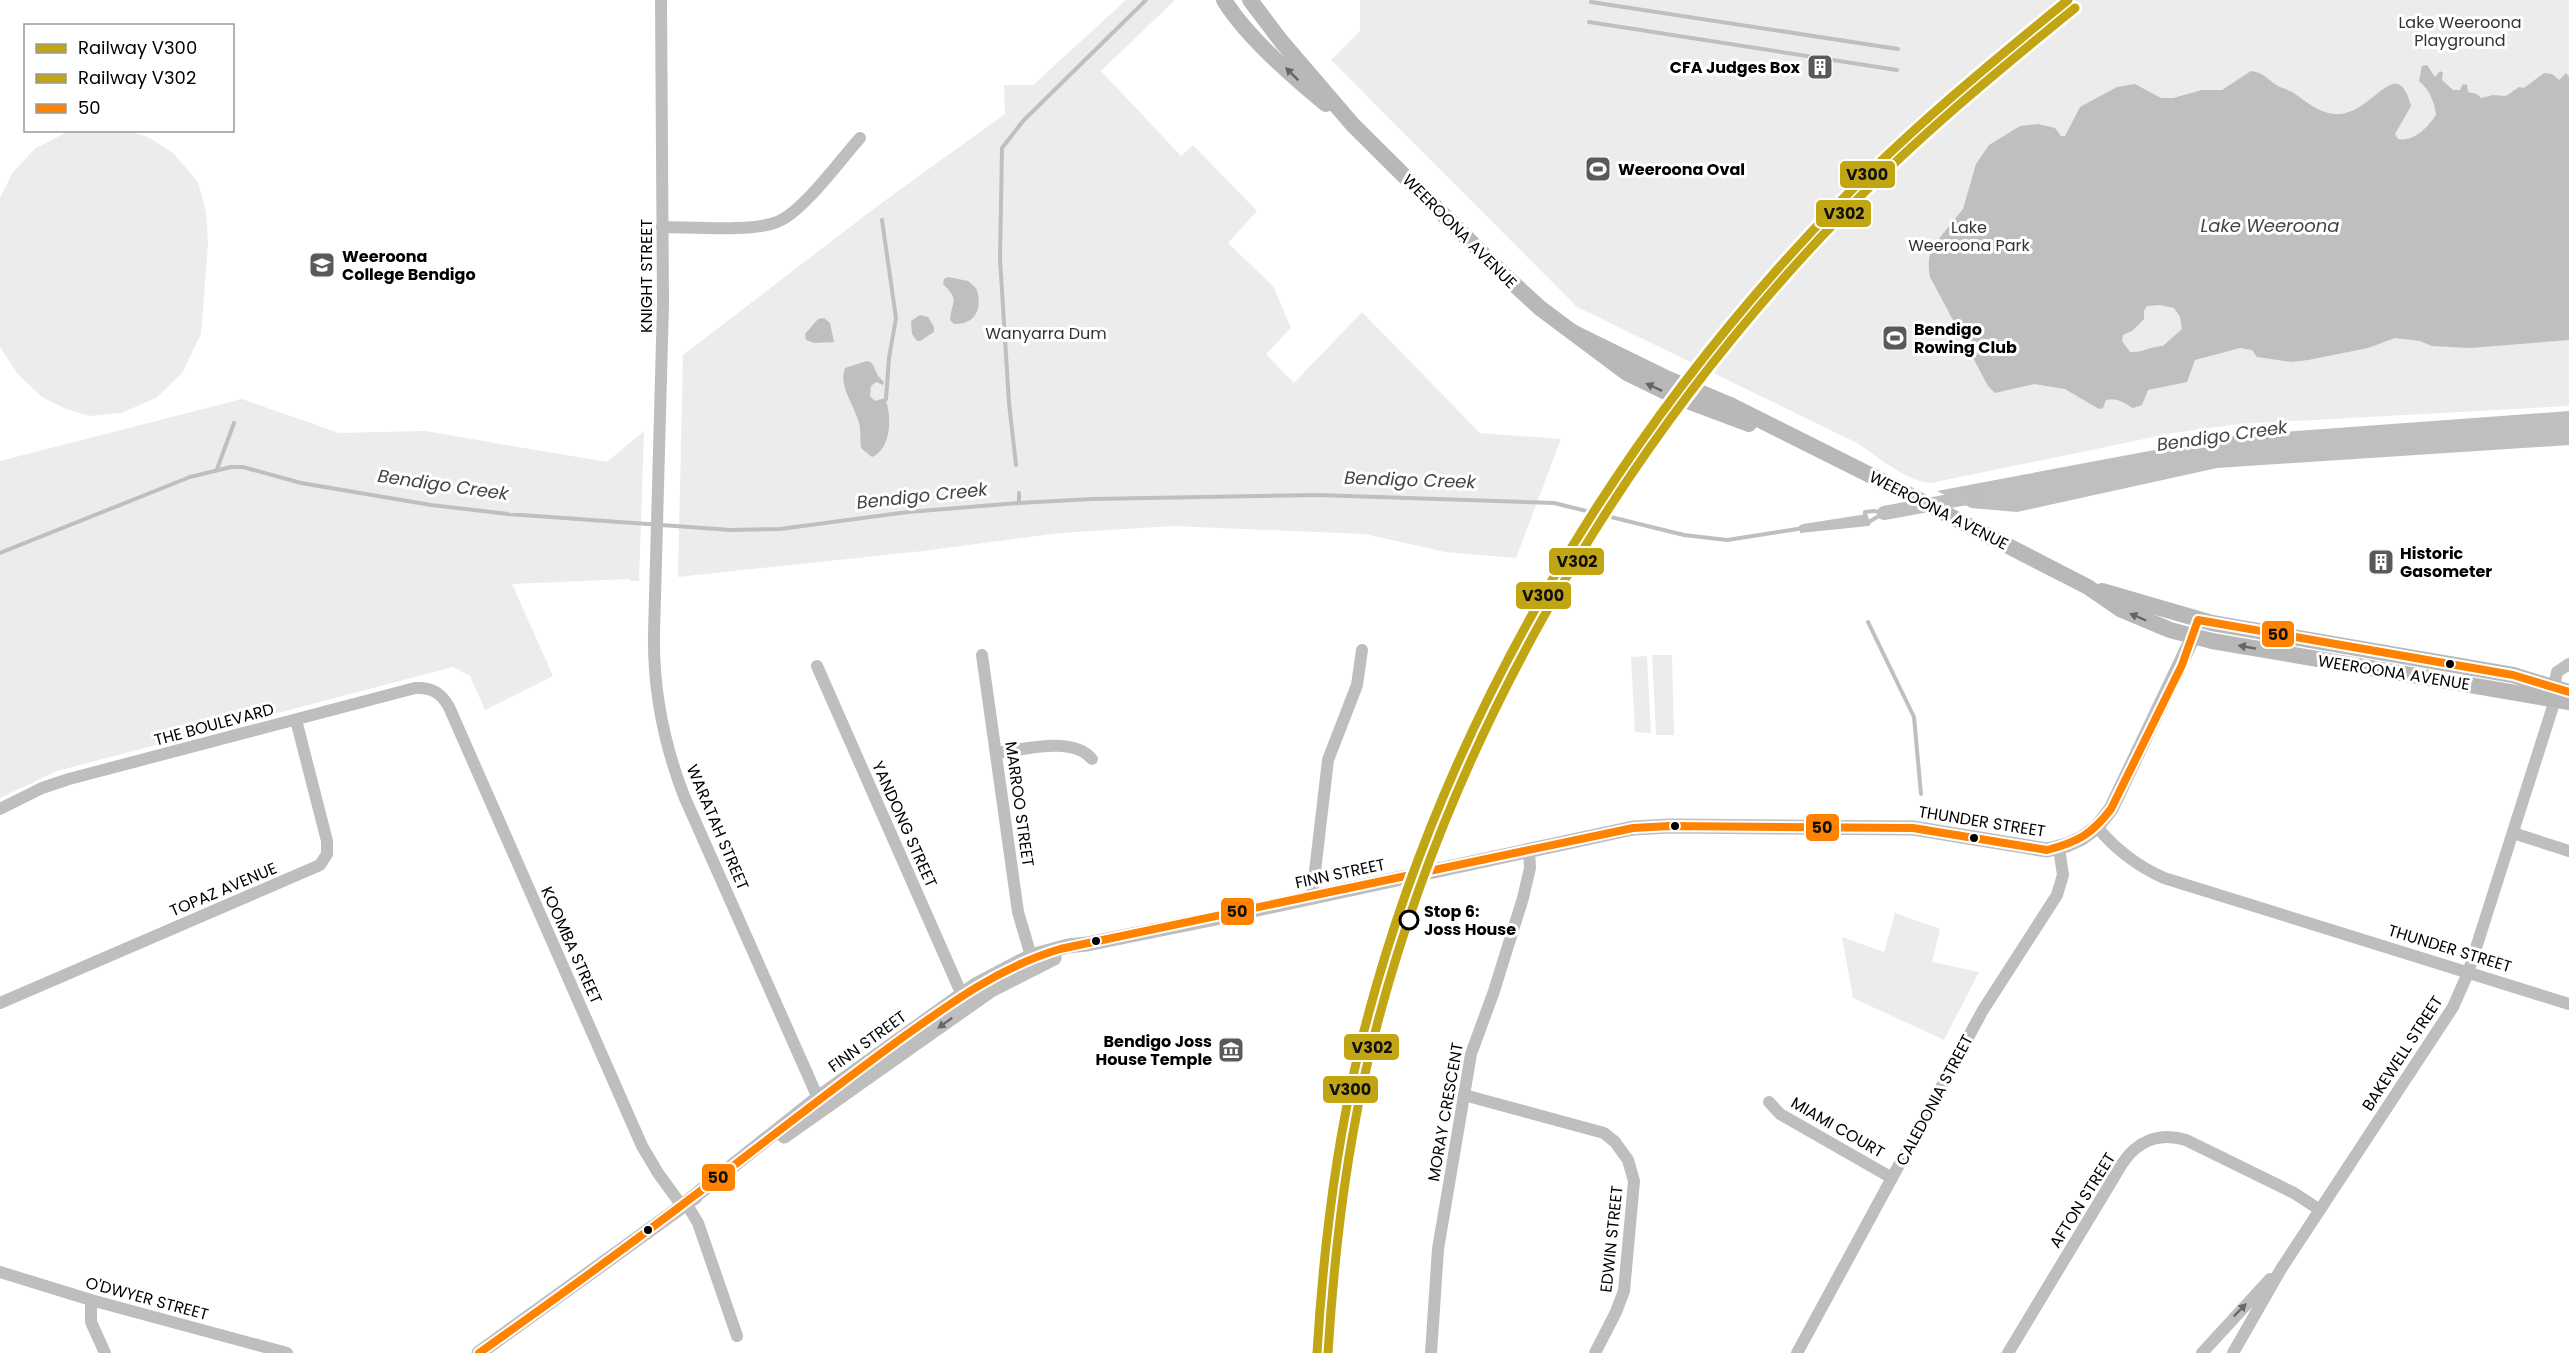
<svg xmlns="http://www.w3.org/2000/svg" width="2569" height="1353" viewBox="0 0 2569 1353" font-family="Poppins,sans-serif">
  <style>
    .green { fill: #ececec }
    .water { fill: #bfbfbf; fill-rule: evenodd }
    .lines { fill: none; stroke-linecap: round; stroke-linejoin: round }
    .stream { stroke: #bfbfbf; stroke-width: 4 }
    .canal { stroke: #bfbfbf; stroke-width: 14 }
    .minor { stroke: #bebebe; stroke-width: 12 }
    .tertiary { stroke: #bebebe; stroke-width: 15 }
    .secondary { stroke: #b8b8b8; stroke-width: 16 }
    .bus-1-casing { stroke: #fff; stroke-width: 12 }
    .bus-1 { stroke: #ff8200; stroke-width: 8 }
    .rail-1-casing { stroke: #fff; stroke-width: 14 }
    .rail-2-casing { stroke: #fff; stroke-width: 14 }
    .rail-1 { stroke: #c2a513; stroke-width: 9 }
    .rail-2 { stroke: #c2a513; stroke-width: 9 }
    .oneway { fill: #656565 }
    .oneway2 { fill: #686868 }
    .bus-dot { fill: #000; stroke: #fff; stroke-width: 2 }
    .stop-dot { fill: #fff; stroke: #000; stroke-width: 3 }
    .labels { text-anchor: middle; stroke-width: 6; stroke-linejoin: round; paint-order: stroke }
    .park-label { font-size: 16px; fill: #333; stroke: #fff }
    .poi-label { font-size: 16px; font-weight: bold; fill: #000; stroke: #fff; text-anchor: start }
    .street-label { font-size: 16px; fill: #000; stroke: #fff }
    .stop-label { font-size: 16px; font-weight: bold; fill: #000; stroke: #fff; text-anchor: start }
    .water-label { font-size: 18px; font-style: italic; fill: #444; stroke: #fff }
    .line-badge { stroke: #fff; stroke-width: 2 }
    .pale-badge-label { font-size: 16px; text-anchor: middle; font-weight: bold; fill: #111 }
  </style>
  <rect width="100%" height="100%" fill="#fff"/>
  <!-- green -->
  <g class="green">
    <path d="M1126 0H1175L1101 71 1181 156 1193 145 1257 211 1228 243 1273 286 1291 328 1266 354 1294 383 1362 312 1480 433 1561 439 1516 558 1445 552 1365 534 1173 526 1060 533 923 551 678 577 683 355 876 207 1005 114 1004 85H1033Z"/>
    <path d="M1360 0H2569V406L2239 424 2173 433 1931 483C1904 480 1881 459 1859 444L1577 307 1331 60 1360 31Z"/>
    <path d="M69 131H127L148 137 173 153 198 182 206 212 208 244 201 334 182 373 156 398 121 413 89 416 64 408 42 397 17 373 0 347V198L13 172 36 148Z"/>
    <path d="M242 399 339 433 425 431 607 462 644 431 639 581H630V579L512 584 553 676 485 710 470 676 453 667 57 771 0 798V461Z"/>
    <path d="M1672 655 1674 735H1656L1652 655Z"/>
    <path d="M1647 656 1651 733 1635 732 1631 657Z"/>
    <path d="M1895 913 1940 929 1932 962 1979 972 1944 1040 1853 998 1842 937 1884 952Z"/>
  </g>
  <!-- water -->
  <g class="water">
    <path d="M2427 65 2435 77 2440 71 2443 73 2442 80 2453 90H2460L2463 84 2467 85 2468 92 2477 94 2481 98 2493 95 2506 96 2519 87 2524 88 2544 73 2552 74 2559 80 2566 73 2569 77V340L2470 348 2432 346 2420 341 2395 338 2368 348 2308 360 2291 362 2257 357 2252 350 2240 348 2195 360 2187 382 2148 390 2142 405 2133 408C2124 403 2117 397 2106 400L2103 408 2099 409 2065 389 2034 384 1995 393 1988 386 1930 277C1928 267 1928 255 1933 246L1963 209 1976 164 1989 145 2020 126 2038 124 2055 128 2061 136H2065L2080 107 2117 87 2135 84 2161 98H2173L2202 90H2222L2251 71C2263 72 2268 80 2278 86 2284 89 2290 90 2295 94 2310 104 2321 115 2340 114 2375 111 2397 53 2411 106L2395 134 2398 139C2414 142 2427 128 2436 115 2435 103 2429 89 2419 81L2422 66ZM2160 305 2174 308 2180 317 2182 329 2163 346C2151 346 2142 353 2130 352L2122 341 2123 335 2132 331 2144 319V311L2147 306Z"/>
    <path d="M948 277 968 281 976 288C983 306 977 325 954 324L950 320C952 300 960 301 943 284L944 279Z"/>
    <path d="M920 315 928 317 934 327V332L920 341H917L912 334 911 321Z"/>
    <path d="M824 318 830 323 834 342 814 343 806 340 805 334 818 319Z"/>
    <path d="M867 361 872 363 878 376 884 382 883 385 876 382 871 386 870 396 875 401 885 398C892 415 892 449 872 457L861 448C860 440 861 431 859 423 855 406 838 386 845 368Z"/>
    <path d="M2569 411V445L2217 468 2017 512 1971 508 1937 491 2229 436Z"/>
    <path d="M1867 514 1871 524 1869 526 1800 533 1799 526 1803 524Z"/>
  </g>
  <g class="lines">
    <!-- stream -->
    <g class="stream">
      <path d="M1591 2 1898 49"/>
      <path d="M1589 22 1897 70"/>
      <path d="M882 220 896 318 889 358 886 399"/>
      <path d="M1016 465 1009 403 1000 259 1002 148 1023 121 1146 0"/>
      <path d="M217 469 234 423"/>
      <path d="M1019 493V503"/>
      <path d="M1865 517V512L1874 511 1884 513"/>
      <path d="M1867 523 1884 513"/>
      <path d="M0 553 190 477 231 467H243L301 483 431 505 508 514 731 530 780 529 908 512 1019 503 1092 499 1318 495 1554 503 1684 535 1727 540 1804 528"/>
      <path d="M1868 622 1914 717 1921 794"/>
    </g>
    <!-- canal -->
    <path class="canal" d="M1884 513 1972 497"/>
    <!-- minor -->
    <g class="minor">
      <path d="M661 0 663 304 654 634C653 689 664 744 684 796L818 1098"/>
      <path d="M662 227C690 227 754 232 777 222 803 212 840 160 860 138"/>
      <path d="M982 655 1018 912 1031 956"/>
      <path d="M817 666 962 995"/>
      <path d="M2554 686 2557 672 2569 664"/>
      <path d="M996 753C1023 750 1072 735 1092 759"/>
      <path d="M0 809 42 788 69 779 415 688C432 687 441 693 449 707L642 1146 658 1173 682 1206"/>
      <path d="M2097 827C2116 850 2137 866 2164 878L2569 1004"/>
      <path d="M2513 833 2569 851"/>
      <path d="M1312 897 1328 760 1357 685 1362 650"/>
      <path d="M0 1003 320 865 327 854V841L296 720"/>
      <path d="M1464 1095 1604 1133 1615 1142 1628 1160 1634 1181 1624 1291 1616 1312 1595 1353"/>
      <path d="M1769 1102 1780 1114 1892 1178"/>
      <path d="M686 1203 698 1223 737 1336"/>
      <path d="M0 1272 91 1300 287 1353"/>
      <path d="M91 1300V1322L105 1353"/>
      <path d="M1431 1353 1438 1249 1471 1054 1494 991 1523 898 1530 868 1529 849"/>
      <path d="M1797 1353 1983 1010 2057 895 2063 875 2059 848"/>
      <path d="M2008 1353 2122 1164C2137 1141 2159 1132 2186 1140L2294 1193 2320 1210"/>
      <path d="M2202 1353 2270 1279"/>
      <path d="M2233 1353 2281 1269 2453 1007 2468 973 2555 700"/>
    </g>
    <!-- tertiary -->
    <g class="tertiary">
      <path d="M784 1136 991 990 1054 958"/>
      <path d="M686 1203 818 1098 974 986 1031 956 1068 946 1087 944 1216 918 1633 828 1670 826 1913 828 2047 850 2067 845 2082 838 2097 827 2111 809 2193 637"/>
      <path d="M479 1353 695 1197"/>
    </g>
    <!-- secondary -->
    <g class="secondary">
      <path d="M1224 0C1246 36 1293 77 1326 104"/>
      <path d="M1250 0 1281 41 1353 125 1503 274 1540 308 1627 373 1674 396 1749 424"/>
      <path d="M1572 332 1664 377 1728 404 1884 482 2088 587 2120 609 2170 630 2212 641 2569 702"/>
      <path d="M2102 591 2212 623 2513 675 2569 692"/>
    </g>
    <!-- bus-1 casing -->
    <g class="bus-1-casing">
      <path id="bus-1" d="M479 1353C571 1288 661 1222 750 1153 798 1116 846 1079 895 1043 948 1005 997 968 1060 949L1633 828 1670 826 1913 828 2047 850C2078 842 2092 834 2111 809L2182 665 2198 620 2513 675 2569 692"/>
    </g>
    <!-- bus-1 -->
    <use href="#bus-1" class="bus-1"/>
    <!-- rail-1 casing -->
    <g class="rail-1-casing">
      <path id="rail-1" d="M1317 1353C1323 1254 1334 1156 1357 1059 1433 740 1608 443 1834 208 1907 132 1987 66 2068 0"/>
    </g>
    <!-- rail-2 casing -->
    <g class="rail-2-casing">
      <path id="rail-2" d="M1328 1353C1334 1255 1345 1157 1368 1061 1443 746 1618 447 1842 215 1914 140 1994 74 2075 8"/>
    </g>
    <!-- rail-1 -->
    <use href="#rail-1" class="rail-1"/>
    <!-- rail-2 -->
    <use href="#rail-2" class="rail-2"/>
  </g>
  <!-- one-way arrows -->
  <defs><path id="oneway-solid" d="M-6-.8H1V-3.2L6.5 0L1 3.2V.8H-6Z" transform="scale(1.5)"/></defs>
  <g class="oneway">
    <use href="#oneway-solid" transform="translate(1292 74) rotate(-135)"/>
    <use href="#oneway-solid" transform="translate(1654 387) rotate(-155)"/>
    <use href="#oneway-solid" transform="translate(2138 617) rotate(-157)"/>
    <use href="#oneway-solid" transform="translate(2247 647) rotate(-170)"/>
  </g>
  <g class="oneway2">
    <use href="#oneway-solid" transform="translate(945 1023) rotate(144)"/>
    <use href="#oneway-solid" transform="translate(2240 1310) rotate(-46)"/>
  </g>
  <!-- icons -->
  <defs>
    <g id="building-square" transform="scale(1.35)"><rect x="-9" y="-9" width="18" height="18" rx="4" fill="#595959" stroke="#fff"/><path d="M-4-6H4V6H1V3H-1V6H-4ZM-2.5-4.3h1.7v1.8h-1.7ZM.8-4.3h1.7v1.8H.8ZM-2.5-1h1.7V.8h-1.7ZM.8-1h1.7V.8H.8Z" fill="#fff"/></g>
    <g id="stadium-square" transform="scale(1.35)"><rect x="-9" y="-9" width="18" height="18" rx="4" fill="#595959" stroke="#fff"/><path d="M0-5a6.5 5 0 1 0 0 10a6.5 5 0 1 0 0-10ZM-3.5-1.8h7v3.6h-7Z" fill="#fff"/></g>
    <g id="school-square" transform="scale(1.35)"><rect x="-9" y="-9" width="18" height="18" rx="4" fill="#595959" stroke="#fff"/><path d="M0-5L7-2L0 1L-7-2ZM-4 1L0 2.5L4 1V4Q0 6-4 4Z" fill="#fff"/></g>
    <g id="museum-square" transform="scale(1.35)"><rect x="-9" y="-9" width="18" height="18" rx="4" fill="#595959" stroke="#fff"/><path d="M0-6L6-3V-2H-6V-3ZM-5-1h2V3h-2ZM-1-1h2V3h-2ZM3-1h2V3H3ZM-6 4H6V6H-6Z" fill="#fff"/></g>
  </defs>
  <g fill-rule="evenodd">
    <use href="#building-square" x="1820" y="67"/>
    <use href="#stadium-square" x="1598" y="169"/>
    <use href="#school-square" x="322" y="265"/>
    <use href="#stadium-square" x="1895" y="338"/>
    <use href="#building-square" x="2381" y="562"/>
    <use href="#museum-square" x="1231" y="1050"/>
  </g>
  <!-- markers -->
  <g class="bus-dot">
    <circle cx="2450" cy="664" r="5"/>
    <circle cx="1675" cy="826" r="5"/>
    <circle cx="1974" cy="838" r="5"/>
    <circle cx="1096" cy="941" r="5"/>
    <circle cx="648" cy="1230" r="5"/>
  </g>
  <circle class="stop-dot" cx="1409" cy="920" r="9"/>
  <g class="labels">
    <!-- park labels -->
    <g class="park-label">
      <text x="2460" y="28">Lake Weeroona<tspan x="2460" dy="18">Playground</tspan></text>
      <text x="1969" y="233">Lake<tspan x="1969" dy="18">Weeroona Park</tspan></text>
      <text x="1046" y="339">Wanyarra Dum</text>
    </g>
    <!-- poi labels -->
    <g class="poi-label">
      <text x="1800" y="73" text-anchor="end">CFA Judges Box</text>
      <text x="1618" y="175">Weeroona Oval</text>
      <text x="342" y="262">Weeroona<tspan x="342" dy="18">College Bendigo</tspan></text>
      <text x="1914" y="335">Bendigo<tspan x="1914" dy="18">Rowing Club</tspan></text>
      <text x="2400" y="559">Historic<tspan x="2400" dy="18">Gasometer</tspan></text>
      <text x="1212" y="1047" text-anchor="end">Bendigo Joss<tspan x="1212" dy="18">House Temple</tspan></text>
    </g>
    <!-- street labels -->
    <g class="street-label">
      <text transform="translate(1460 231) rotate(45)" y="6">WEEROONA AVENUE</text>
      <text transform="translate(646 276) rotate(-90)" y="6">KNIGHT STREET</text>
      <text transform="translate(1939 510) rotate(27)" y="6">WEEROONA AVENUE</text>
      <text transform="translate(2394 672) rotate(9)" y="6">WEEROONA AVENUE</text>
      <text transform="translate(214 724) rotate(-15)" y="6">THE BOULEVARD</text>
      <text transform="translate(1020 804) rotate(82)" y="6">MARROO STREET</text>
      <text transform="translate(1982 821) rotate(9)" y="6">THUNDER STREET</text>
      <text transform="translate(905 824) rotate(66)" y="6">YANDONG STREET</text>
      <text transform="translate(718 827) rotate(67)" y="6">WARATAH STREET</text>
      <text transform="translate(1340 873) rotate(-12)" y="6">FINN STREET</text>
      <text transform="translate(223 889) rotate(-23)" y="6">TOPAZ AVENUE</text>
      <text transform="translate(572 945) rotate(66)" y="6">KOOMBA STREET</text>
      <text transform="translate(2450 948) rotate(17)" y="6">THUNDER STREET</text>
      <text transform="translate(867 1041) rotate(-36)" y="6">FINN STREET</text>
      <text transform="translate(2402 1053) rotate(-57)" y="6">BAKEWELL STREET</text>
      <text transform="translate(1934 1100) rotate(-62)" y="6">CALEDONIA STREET</text>
      <text transform="translate(1445 1112) rotate(-80)" y="6">MORAY CRESCENT</text>
      <text transform="translate(1838 1127) rotate(30)" y="6">MIAMI COURT</text>
      <text transform="translate(2082 1200) rotate(-58)" y="6">AFTON STREET</text>
      <text transform="translate(1611 1239) rotate(-84)" y="6">EDWIN STREET</text>
      <text transform="translate(147 1298) rotate(15)" y="6">O'DWYER STREET</text>
    </g>
    <!-- stop labels -->
    <g class="stop-label">
      <text x="1424" y="917">Stop 6:<tspan x="1424" dy="18">Joss House</tspan></text>
    </g>
    <!-- water labels -->
    <g class="water-label">
      <text x="2270" y="232">Lake Weeroona</text>
      <text transform="translate(2222 436) rotate(-8)" y="6">Bendigo Creek</text>
      <text transform="translate(1410 480) rotate(2)" y="6">Bendigo Creek</text>
      <text transform="translate(443 485) rotate(8)" y="6">Bendigo Creek</text>
      <text transform="translate(922 496) rotate(-6)" y="6">Bendigo Creek</text>
    </g>
  </g>
  <g class="line-badge">
    <rect x="1839" y="160" width="57" height="29" rx="6" fill="#c2a513"/>
    <rect x="1815" y="199" width="57" height="29" rx="6" fill="#c2a513"/>
    <rect x="1548" y="547" width="57" height="29" rx="6" fill="#c2a513"/>
    <rect x="1515" y="581" width="57" height="29" rx="6" fill="#c2a513"/>
    <rect x="2261" y="620" width="34" height="28" rx="6" fill="#ff8200"/>
    <rect x="1805" y="813" width="35" height="29" rx="6" fill="#ff8200"/>
    <rect x="1220" y="897" width="35" height="29" rx="6" fill="#ff8200"/>
    <rect x="1343" y="1033" width="57" height="28" rx="6" fill="#c2a513"/>
    <rect x="1322" y="1075" width="57" height="29" rx="6" fill="#c2a513"/>
    <rect x="701" y="1163" width="35" height="29" rx="6" fill="#ff8200"/>
  </g>
  <g class="pale-badge-label">
    <text x="1867" y="180">V300</text>
    <text x="1844" y="219">V302</text>
    <text x="1577" y="567">V302</text>
    <text x="1543" y="601">V300</text>
    <text x="2278" y="640">50</text>
    <text x="1822" y="833">50</text>
    <text x="1237" y="917">50</text>
    <text x="1372" y="1053">V302</text>
    <text x="1350" y="1095">V300</text>
    <text x="718" y="1183">50</text>
  </g>
  <!-- legend -->
  <rect x="24" y="24" width="210" height="108" fill="#ffffff" stroke="#999999" stroke-width="1.5"/>
  <rect x="36" y="44" width="30" height="9" fill="#c2a513" stroke="#999999" stroke-width="1.5"/>
  <text x="78" y="54" font-size="18" fill="#000000">Railway V300</text>
  <rect x="36" y="74" width="30" height="9" fill="#c2a513" stroke="#999999" stroke-width="1.5"/>
  <text x="78" y="84" font-size="18" fill="#000000">Railway V302</text>
  <rect x="36" y="104" width="30" height="9" fill="#ff8200" stroke="#999999" stroke-width="1.5"/>
  <text x="78" y="114" font-size="18" fill="#000000">50</text>
</svg>
